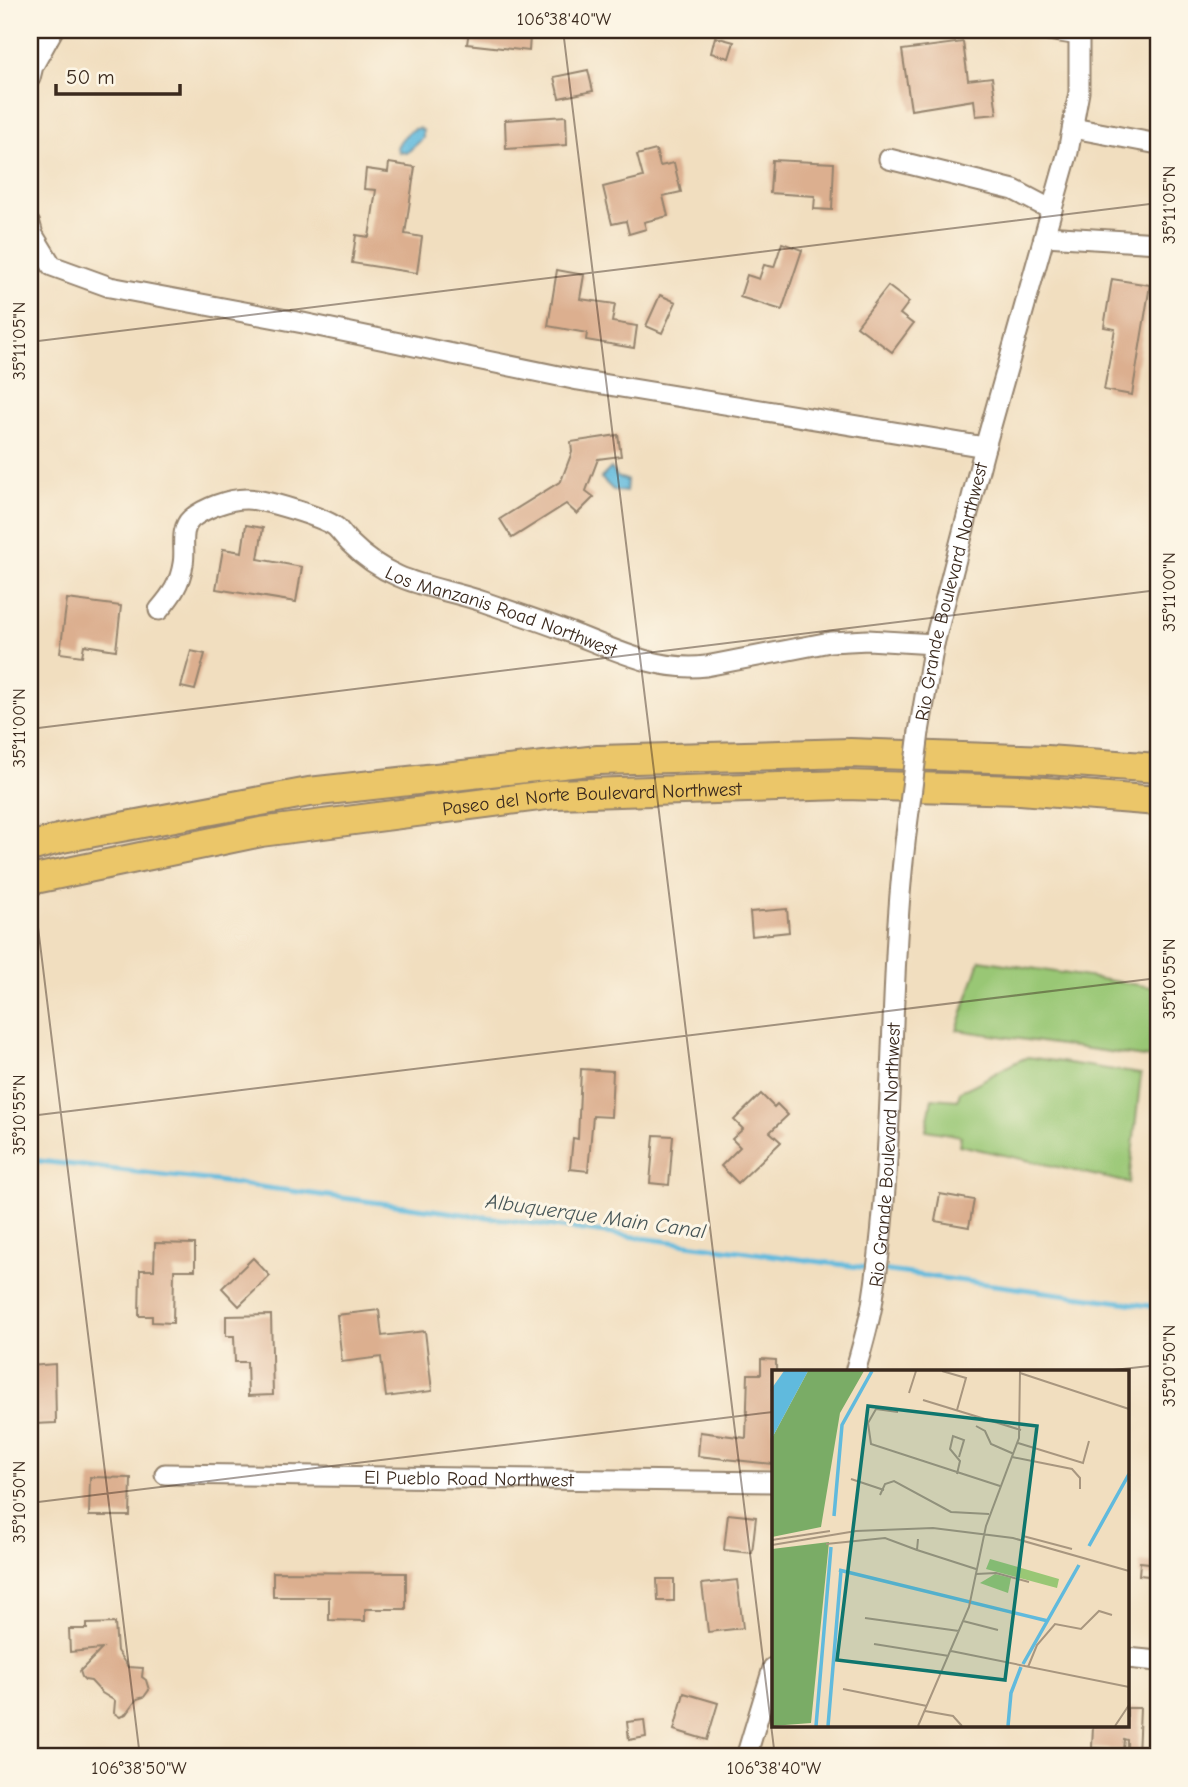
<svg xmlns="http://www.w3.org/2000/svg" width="1188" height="1787" viewBox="0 0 1188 1787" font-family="'Comic Neue',sans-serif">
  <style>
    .green { fill: #99c775; stroke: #6a784a; stroke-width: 2 }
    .water { fill: #60badd; stroke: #4e727e; stroke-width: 2 }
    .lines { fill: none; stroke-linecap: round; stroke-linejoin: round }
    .stream { stroke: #60badd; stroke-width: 5 }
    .building { fill: #dcaf8f }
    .minor-casing { stroke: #96846e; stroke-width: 23 }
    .highway-casing { stroke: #96846e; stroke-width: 32 }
    .minor { stroke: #fff; stroke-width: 19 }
    .highway { stroke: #ebc669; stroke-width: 28 }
    .minor-bridge-casing { stroke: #96846e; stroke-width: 23; stroke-linecap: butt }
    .minor-bridge { stroke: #fff; stroke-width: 19 }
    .ticks { fill: none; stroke: #3b2a1e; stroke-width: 2; stroke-opacity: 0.45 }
    .labels { text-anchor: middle; stroke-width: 6; stroke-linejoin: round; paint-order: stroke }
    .street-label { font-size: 19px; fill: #3b2a1e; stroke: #fcf5e5 }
    .water-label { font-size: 21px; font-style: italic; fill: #465557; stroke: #fcf5e5 }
    .inset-river { fill: none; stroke: #60badd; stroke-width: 3.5 }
    .inset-road { fill: none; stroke: #a8967f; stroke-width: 2 }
    .view { fill: #0f766e; fill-opacity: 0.15; stroke: #0f766e; stroke-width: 3.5 }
    .inset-edge { fill: none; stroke: #3b2a1e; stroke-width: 3.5 }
    .neatline { fill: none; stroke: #3b2a1e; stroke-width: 2.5 }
    .ticks-label { font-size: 18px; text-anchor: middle; fill: #3b2a1e }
  </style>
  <rect width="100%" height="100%" fill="#fcf5e5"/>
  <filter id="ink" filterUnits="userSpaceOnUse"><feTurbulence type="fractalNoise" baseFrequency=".0143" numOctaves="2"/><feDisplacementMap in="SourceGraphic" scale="14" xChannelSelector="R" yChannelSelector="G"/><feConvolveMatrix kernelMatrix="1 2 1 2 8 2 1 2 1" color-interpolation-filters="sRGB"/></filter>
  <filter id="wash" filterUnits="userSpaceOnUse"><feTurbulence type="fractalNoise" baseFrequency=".00686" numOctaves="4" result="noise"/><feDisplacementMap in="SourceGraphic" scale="28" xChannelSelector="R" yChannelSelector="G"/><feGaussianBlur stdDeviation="1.57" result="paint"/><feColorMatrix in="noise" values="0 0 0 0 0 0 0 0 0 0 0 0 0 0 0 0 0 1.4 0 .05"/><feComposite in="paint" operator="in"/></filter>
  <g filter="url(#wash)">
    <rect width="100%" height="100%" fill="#f1debf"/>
    <!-- green -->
    <g class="green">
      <path d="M980 960 1158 988V1059L957 1030Z"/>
      <path d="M1028 1057 1141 1074 1129 1183 959 1145 961 1136 926 1130 932 1098 958 1100 960 1091C984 1082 1003 1066 1028 1057Z"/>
    </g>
    <!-- water -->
    <g class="water">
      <path d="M419 128 423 130V138L407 153 399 152 397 148C399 140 410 129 419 128Z"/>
      <path d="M611 468 617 477 627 480 626 492 613 490 601 478Z"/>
    </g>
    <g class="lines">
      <!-- stream -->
      <path class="stream" d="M30 1160 216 1181 1158 1307"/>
    </g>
    <g id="blocks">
      <!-- building -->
      <g class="building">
        <path d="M469 30 530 36 529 51 467 44Z"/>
        <path d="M715 37 734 42 729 58 711 53Z"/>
        <path d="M963 42 968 80 992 77 997 114 976 116 974 100 911 110 902 50Z"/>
        <path d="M588 70 593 91 559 98 554 77Z"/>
        <path d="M566 116 567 145 506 149 505 120Z"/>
        <path d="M656 150 660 166 674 163 681 192 663 196 668 216 644 222 646 229 629 234 626 221 612 224 603 187 643 177 637 155Z"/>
        <path d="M772 160 834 163 832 210 814 209 815 196 770 193Z"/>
        <path d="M389 163 415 167 405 234 422 237 417 273 352 263 356 235 369 237 376 190 364 189 366 169 388 172Z"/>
        <path d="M782 243 802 250 782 310 740 297 747 275 759 279 764 265 774 267Z"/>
        <path d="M557 270 584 275 580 299 615 304 612 322 637 326 634 348 586 340 587 333 548 326Z"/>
        <path d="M1112 279 1150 285 1132 395 1104 390 1115 329 1104 327Z"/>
        <path d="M888 286 909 302 900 314 913 324 892 352 857 326Z"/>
        <path d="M660 295 676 302 662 333 646 326Z"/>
        <path d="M618 435 621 456 598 459 586 491 594 497 577 514 566 504 512 538 500 519 561 481 572 452 571 442Z"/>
        <path d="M246 525 263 528 258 559 302 567 296 602 216 589 223 549 242 552Z"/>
        <path d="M67 599 121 606 116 650 84 645 82 656 60 653Z"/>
        <path d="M191 651 205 654 195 690 181 687Z"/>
        <path d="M787 909 789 932 752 936 750 912Z"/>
        <path d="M581 1069 613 1071 611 1117 593 1116 588 1171 570 1169 573 1138 578 1139Z"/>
        <path d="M761 1094 774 1107 777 1104 788 1115 770 1132 781 1142 738 1183 721 1166 740 1147 732 1139 743 1129 734 1120Z"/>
        <path d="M654 1135 673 1136 669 1185 650 1183Z"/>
        <path d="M940 1194 974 1200 969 1227 935 1221Z"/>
        <path d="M155 1243 195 1244V1270H174L173 1323 152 1322V1316H139L140 1270H154Z"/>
        <path d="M253 1258 270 1276 239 1306 222 1288Z"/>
        <path d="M379 1310 382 1336 425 1331 432 1391 386 1397 381 1357 342 1362 337 1315Z"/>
        <path d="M271 1315 273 1395 248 1396 247 1362H235L234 1336H226V1316Z"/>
        <path d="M761 1359 776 1360V1372H773V1464L698 1456 700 1432 746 1438 748 1374H761Z"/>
        <path d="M55 1364 56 1423 34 1424V1410H30V1366Z"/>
        <path d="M90 1477 131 1478 130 1516H89Z"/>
        <path d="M728 1514 756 1517 752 1553 724 1550Z"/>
        <path d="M1140 1562 1158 1564V1577L1139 1575Z"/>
        <path d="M273 1572 406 1573V1609H365V1621L329 1620V1597H273Z"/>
        <path d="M657 1579H674V1601H658Z"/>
        <path d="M737 1580 743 1628 708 1632 702 1584Z"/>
        <path d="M115 1623 117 1651 128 1667 143 1668 142 1677 146 1680 149 1690 144 1697 137 1699 126 1714 120 1717 114 1713 115 1701 102 1693 91 1681 85 1680 82 1677 80 1671 102 1649 70 1652 69 1629H87V1624Z"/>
        <path d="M684 1693 718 1703 707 1740 674 1730Z"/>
        <path d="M1127 1708H1140L1138 1757H1127V1740L1124 1739 1123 1750 1092 1748 1093 1726H1127Z"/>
        <path d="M644 1720 646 1737 629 1740 627 1722Z"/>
      </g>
    </g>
  </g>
  <g filter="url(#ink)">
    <use href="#blocks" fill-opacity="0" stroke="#96846e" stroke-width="2"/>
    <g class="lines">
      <!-- minor casing -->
      <g class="minor-casing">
        <g id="minor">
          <path d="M1048 30 1079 35"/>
          <path d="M30 78 33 66 53 30"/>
          <path d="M1073 128 1158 144"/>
          <path d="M889 159 1014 190 1052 210"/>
          <path d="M30 224 33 235 52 266 110 287 303 323 578 380 985 447"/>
          <path d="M1045 236 1158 243"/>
          <path id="s1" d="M159 610C171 596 180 584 183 564 186 550 179 530 191 519 204 508 229 499 246 499 263 499 323 517 336 527 341 532 345 538 350 543 364 557 380 568 398 576 425 588 456 592 484 602 512 612 541 621 569 632 614 649 657 672 706 666L830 642 868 640 934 644"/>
          <path id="s2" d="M919 732 934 644 985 447 1068 152 1079 92V30"/>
          <path id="s3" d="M855 1372C861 1350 868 1328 872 1305 898 1142 886 975 909 811"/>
          <path id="s4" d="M165 1474 773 1482"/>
          <path d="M1127 1658 1158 1661"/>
          <path d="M746 1757 773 1668"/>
        </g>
      </g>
      <!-- highway casing -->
      <g class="highway-casing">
        <g id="highway">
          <path d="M30 847 62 838 309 792 598 760 850 753 1047 760 1158 768"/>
          <path id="s5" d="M30 880 261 832 555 794 845 785 1020 790 1158 801"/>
        </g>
      </g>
      <!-- minor -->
      <use href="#minor" class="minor"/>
      <!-- highway -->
      <use href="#highway" class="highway"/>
      <!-- minor-bridge casing -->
      <g class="minor-bridge-casing">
        <path id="minor-bridge" d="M909 811 919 732"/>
      </g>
      <!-- minor-bridge -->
      <use href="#minor-bridge" class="minor-bridge"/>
    </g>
  </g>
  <!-- ticks -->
  <path class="ticks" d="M563 30 775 1757M30 342 1158 203M30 729 1158 590M30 862 140 1757M30 1116 1158 978M1096 1372 1158 1365M30 1503 773 1412M1112 1757 1158 1752"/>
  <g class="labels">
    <!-- street labels -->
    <g class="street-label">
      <text dy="7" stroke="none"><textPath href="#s2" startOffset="144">Rio Grande Boulevard Northwest</textPath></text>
      <text dy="7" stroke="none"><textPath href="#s1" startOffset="443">Los Manzanis Road Northwest</textPath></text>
      <text dy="7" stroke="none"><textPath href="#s5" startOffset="569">Paseo del Norte Boulevard Northwest</textPath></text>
      <text dy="7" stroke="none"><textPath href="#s3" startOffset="220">Rio Grande Boulevard Northwest</textPath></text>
      <text dy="7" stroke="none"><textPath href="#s4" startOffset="304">El Pueblo Road Northwest</textPath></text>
    </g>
    <!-- water labels -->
    <g class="water-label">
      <text transform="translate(596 1216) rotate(8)" y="7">Albuquerque Main Canal</text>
    </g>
  </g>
  <!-- overview -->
  <g transform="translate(772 1370)">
    <rect width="357" height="357" fill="#f1debf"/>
    <path d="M218 189 287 209 285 218 214 199ZM223 204 239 208 236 223 208 213Z" fill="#99c775"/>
    <path d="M36 1H92L68 43 49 157 0 167V68ZM57 172 39 353 0 356V179Z" fill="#7aac66"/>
    <path d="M12 1H36L0 68V18Z" fill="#60badd"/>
    <path class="inset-river" d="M62 146 70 55 100 1M317 176 357 104M67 200 276 251M251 294 307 195M44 356 59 177M56 356 69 201M236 356 239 323 249 297"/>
    <path class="inset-road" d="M170 1 194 8 185 40M248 3 357 39M137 23 144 1M151 30 249 60M126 42 104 39 96 53 99 74 228 116M204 56 213 61 219 74 242 84M246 73 311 93 317 71M240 87 300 99 308 108V119M185 104 188 91 178 79 181 66 192 70 187 87M79 109 112 120M108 125 113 114 122 111 179 142 217 144M251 166 300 179M146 169 145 180 204 199M0 170 58 161M54 174 113 168 145 180M0 175 84 161 161 158 241 168 357 201M204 204 224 203 257 212M93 248 187 261M191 251 226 260M102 274 177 286M179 281 357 317M256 297 265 275 283 254 309 259 327 241 340 245M71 319 155 336M153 341 181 346 190 356M146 356 197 237 214 156 247 68 248 1M343 356 357 335"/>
    <path class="view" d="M96 36 265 56 233 310 65 290Z"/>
    <rect width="357" height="357" class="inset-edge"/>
  </g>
  <!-- margin -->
  <rect width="1188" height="1787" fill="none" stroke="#fcf5e5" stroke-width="77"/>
  <!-- scale -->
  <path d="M56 84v10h124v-10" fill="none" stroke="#3b2a1e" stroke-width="3.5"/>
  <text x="66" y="84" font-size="21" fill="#3b2a1e" stroke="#fcf5e5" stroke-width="5" paint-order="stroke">50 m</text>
  <rect x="38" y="38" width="1112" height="1710" class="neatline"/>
  <g class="ticks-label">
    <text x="564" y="25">106°38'40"W</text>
    <text transform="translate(1169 205) rotate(-90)" y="6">35°11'05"N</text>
    <text transform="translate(19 341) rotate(-90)" y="6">35°11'05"N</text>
    <text transform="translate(1169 592) rotate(-90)" y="6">35°11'00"N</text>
    <text transform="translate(19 728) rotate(-90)" y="6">35°11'00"N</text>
    <text transform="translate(1169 979) rotate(-90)" y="6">35°10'55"N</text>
    <text transform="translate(19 1115) rotate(-90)" y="6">35°10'55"N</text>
    <text transform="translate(1169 1366) rotate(-90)" y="6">35°10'50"N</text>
    <text transform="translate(19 1502) rotate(-90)" y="6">35°10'50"N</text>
    <text x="139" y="1774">106°38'50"W</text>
    <text x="774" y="1774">106°38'40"W</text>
  </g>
</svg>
